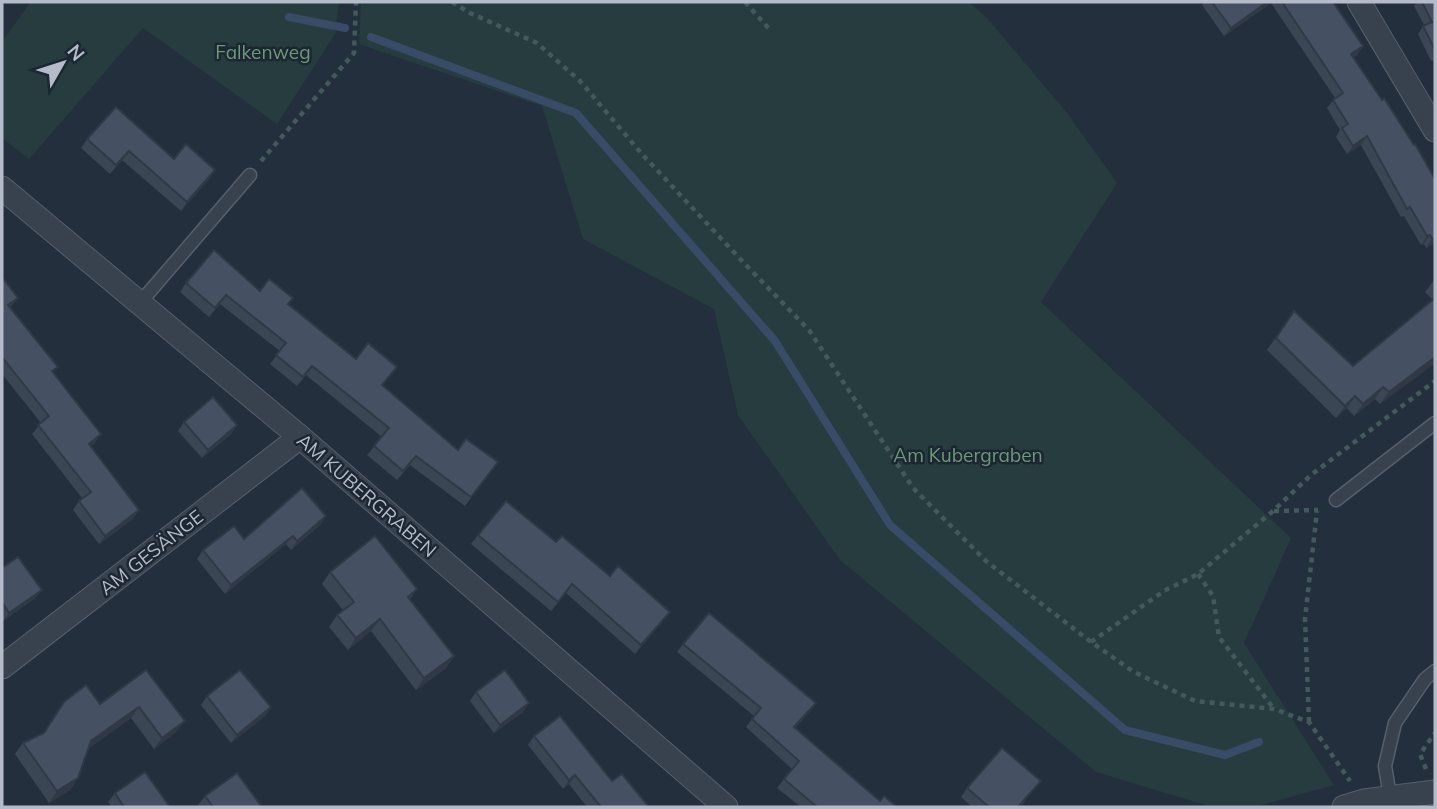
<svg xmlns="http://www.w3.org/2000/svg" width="1437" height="809" viewBox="0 0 1437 809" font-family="Mulish,sans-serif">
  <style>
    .green { fill: #263c3f }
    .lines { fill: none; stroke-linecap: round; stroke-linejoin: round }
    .stream { stroke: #394c67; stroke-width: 8 }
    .service-casing { stroke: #565f6c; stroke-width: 15 }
    .minor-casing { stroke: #565f6c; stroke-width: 25 }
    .path { stroke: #44595c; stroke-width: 4.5; stroke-dasharray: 5 5; stroke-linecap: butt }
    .service { stroke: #38414e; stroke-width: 12 }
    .minor { stroke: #38414e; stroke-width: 23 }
    .wall { fill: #3b4654 }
    .shaded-wall { fill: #303945 }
    .building { fill: #455162; stroke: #303945; stroke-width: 2 }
    .labels { text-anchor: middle; stroke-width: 5; stroke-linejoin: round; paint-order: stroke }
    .park-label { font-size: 19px; fill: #6b9a76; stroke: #1d2633 }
    .street-label { font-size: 19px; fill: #b4bcc9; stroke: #1d2633 }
  </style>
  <rect width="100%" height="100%" fill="#242f3e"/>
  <!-- green -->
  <g class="green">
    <path d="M26 2H339L335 34 277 124 143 28 29 159 2 138V42L29 4Z"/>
    <path d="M361 2H969L987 18 1067 113 1117 183 1041 302 1291 538 1244 643 1334 785 1255 807H1212L1096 772 840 560 738 415 714 309 583 239 542 106 359 44Z"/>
  </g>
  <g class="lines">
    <!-- stream -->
    <g class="stream">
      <path d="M289 17 345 28"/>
      <path d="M371 37 576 113 775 341 890 525 1125 730 1225 755 1259 742"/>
    </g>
    <!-- service casing -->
    <g class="service-casing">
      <g id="service">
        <path d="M139 304 250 175"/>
        <path d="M1336 500 1435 423"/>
        <path d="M1390 796 1385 766 1395 723 1425 679 1435 671"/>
      </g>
    </g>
    <!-- minor casing -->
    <g class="minor-casing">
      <g id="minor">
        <path d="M1359 2 1435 130"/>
        <path d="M2 188 300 437 726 807"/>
        <path d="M2 667 300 437"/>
        <path d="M1344 807 1364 801 1435 792"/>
      </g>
    </g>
    <!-- path -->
    <g class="path">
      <path d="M452 2 470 13 537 43 580 81 641 153 744 263 809 330 913 488 986 561 1091 642 1134 672 1195 701 1274 709 1309 722 1350 781"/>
      <path d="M745 2 771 31"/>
      <path d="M261 161 354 53 356 2"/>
      <path d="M1274 511 1318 510"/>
      <path d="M1198 574 1213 596 1219 637 1274 709"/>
      <path d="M1091 642 1164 591 1198 574 1273 511 1311 475 1435 381"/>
      <path d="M1309 722 1305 619 1317 511"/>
      <path d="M1426 769 1420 754 1435 733"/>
    </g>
    <!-- service -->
    <use href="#service" class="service"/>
    <!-- minor -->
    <use href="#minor" class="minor"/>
  </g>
  <!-- wall -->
  <g class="wall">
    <path d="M1204 2H1333L1363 46 1357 55 1353 57 1435 243 1426 248 1424 244 1421 245 1404 216 1401 217 1361 145 1347 154 1336 137 1340 130 1327 108 1335 98 1271 3 1224 36 1202 5Z"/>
    <path d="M1417 2H1435V62L1434 60 1431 61 1418 34 1424 25 1414 6Z"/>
    <path d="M87 139 174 159 209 179 181 211 122 160 110 174 81 148Z"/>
    <path d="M2 277 18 298 10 307 54 373 95 443 91 446 133 519 99 544 73 510 79 501 82 498 32 434 41 423 2 374Z"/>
    <path d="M1434 280H1435V363L1380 404 1375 399 1354 416 1347 408 1336 418 1267 350 1294 311 1353 366 1433 300 1425 292Z"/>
    <path d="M186 283 260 291 289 304 356 359 397 367 382 386 458 450 498 462 465 506 410 465 397 480 367 455 382 437 306 375 297 386 270 364 280 351 220 304 209 317 180 292Z"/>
    <path d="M184 422 237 425 231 434 202 458 178 431Z"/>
    <path d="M326 516 320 525 291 550 286 544 225 594 197 559 203 550Z"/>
    <path d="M478 535 556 542 663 621 635 654 566 593 551 611 471 544Z"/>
    <path d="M2 568 42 590 35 598 3 621 2 620Z"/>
    <path d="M330 572 417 589 410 599 454 656 446 668 416 690 371 631 348 650 329 627 337 615 343 610 322 584Z"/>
    <path d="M683 644 816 703 795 728 880 801 897 807H801L777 788 792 769 746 727 754 716 677 652Z"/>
    <path d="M146 670 176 732 154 749 131 718 89 748 78 778 70 790 49 803 15 754 23 743 100 704Z"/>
    <path d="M476 692 523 712 494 733 470 701Z"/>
    <path d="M207 696 271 707 265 716 231 743 201 705Z"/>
    <path d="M534 736 612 781 649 807H587L569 784 563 789 528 745Z"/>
    <path d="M1041 781 1020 807H972L961 797 967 788Z"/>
    <path d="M115 793 170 807H112L108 802Z"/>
    <path d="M205 796 262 807H200L198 805Z"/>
  </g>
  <!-- shaded-wall -->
  <g class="shaded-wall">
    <path d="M1267 2H1272L1224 36 1231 28Z"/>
    <path d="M1363 46 1357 55 1345 63 1351 54Z"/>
    <path d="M1367 136 1361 145 1347 154 1353 146Z"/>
    <path d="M215 170 209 179 181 211 187 202Z"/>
    <path d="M1430 235 1424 244 1421 245 1427 236Z"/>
    <path d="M1435 238V243L1426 248 1432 239Z"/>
    <path d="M1435 357V363L1380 404 1389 392Z"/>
    <path d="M1383 387 1375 399 1354 416 1363 404Z"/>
    <path d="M1355 396 1347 408 1336 418 1345 406Z"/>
    <path d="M237 425 231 434 202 458 208 450Z"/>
    <path d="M101 434 95 443 82 453 89 444Z"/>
    <path d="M139 510 133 519 99 544 105 536Z"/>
    <path d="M326 516 320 525 291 550 297 541Z"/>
    <path d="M293 536 286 544 225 594 231 585Z"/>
    <path d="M42 590 35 598 3 621 9 613Z"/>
    <path d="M670 612 663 621 635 654 641 645Z"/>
    <path d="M380 619 371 631 348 650 356 638Z"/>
    <path d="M454 656 446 668 416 690 424 678Z"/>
    <path d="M529 703 523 712 494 733 500 725Z"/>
    <path d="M816 703 810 712 788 736 794 727Z"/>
    <path d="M139 707 131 718 83 752 91 741Z"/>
    <path d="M271 707 265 716 231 743 237 735Z"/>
    <path d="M185 721 176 732 154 749 162 738Z"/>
    <path d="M575 775 569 784 563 789 569 780Z"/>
    <path d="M78 778 70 790 49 803 57 791Z"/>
  </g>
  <!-- building -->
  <g class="building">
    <path d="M1212 2H1267L1231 28Z"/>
    <path d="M1282 2H1333L1363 46 1351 54 1382 100 1384 98 1414 145 1415 144 1435 179V238L1432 239 1430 235 1427 236 1410 207 1407 209 1367 136 1353 146 1342 128 1348 124 1333 100 1343 93Z"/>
    <path d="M1422 2H1435V50L1423 26 1432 22Z"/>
    <path d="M116 107 174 159 186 144 215 170 187 202 129 151 116 165 87 139Z"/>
    <path d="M214 250 260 291 269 279 293 298 288 304 356 359 368 343 397 367 382 385 458 450 466 439 498 462 471 497 416 456 403 471 374 446 389 428 312 366 303 377 276 355 286 343 226 295 215 308 186 283Z"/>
    <path d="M2 277 18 298 8 305 58 367 52 371 101 434 89 444 139 510 105 536 79 501 91 492 38 425 49 416 2 357Z"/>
    <path d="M1435 298V357L1389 392 1383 387 1363 404 1355 396 1345 406 1276 338 1294 311 1353 366Z"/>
    <path d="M213 397 237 425 208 450 184 422Z"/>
    <path d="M302 488 326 516 297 541 293 536 231 585 203 550 234 526 244 539Z"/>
    <path d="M506 501 556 542 562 536 610 576 618 566 670 612 641 645 572 584 558 602 478 535Z"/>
    <path d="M375 536 417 589 408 597 454 656 424 678 380 619 356 638 337 615 354 602 330 572Z"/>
    <path d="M18 557 42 590 9 613 2 602V568Z"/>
    <path d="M709 613 816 703 794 727 880 801 884 796 897 807H817L784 779 799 761 752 719 761 708 683 644Z"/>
    <path d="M146 670 185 721 162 738 139 707 91 741 78 778 57 791 23 743 44 733 64 702 86 685 100 704Z"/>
    <path d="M240 670 271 707 237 735 207 696Z"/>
    <path d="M505 670 529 703 500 725 476 692Z"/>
    <path d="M560 716 612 781 622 774 649 807H601L575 775 569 780 534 736Z"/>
    <path d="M1002 748 1041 781 1018 807H989L967 788Z"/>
    <path d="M145 772 170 807H124L115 793Z"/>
    <path d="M237 773 262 807H213L205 796Z"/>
  </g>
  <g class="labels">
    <!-- park labels -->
    <g class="park-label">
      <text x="263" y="59">Falkenweg</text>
      <text x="968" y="462">Am Kubergraben</text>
    </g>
    <!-- street labels -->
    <g class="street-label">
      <text transform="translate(367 495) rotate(41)" y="7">AM KUBERGRABEN</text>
      <text transform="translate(151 552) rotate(-38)" y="7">AM GESÄNGE</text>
    </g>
  </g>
  <!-- border -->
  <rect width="1437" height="809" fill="none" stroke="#b4bcc9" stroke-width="7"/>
  <!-- north arrow -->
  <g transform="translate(63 63) rotate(51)" stroke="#1d2633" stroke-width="5" paint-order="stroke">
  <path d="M0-5L12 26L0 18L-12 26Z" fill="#b4bcc9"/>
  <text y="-10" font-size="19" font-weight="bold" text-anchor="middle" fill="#b4bcc9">N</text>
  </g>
</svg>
